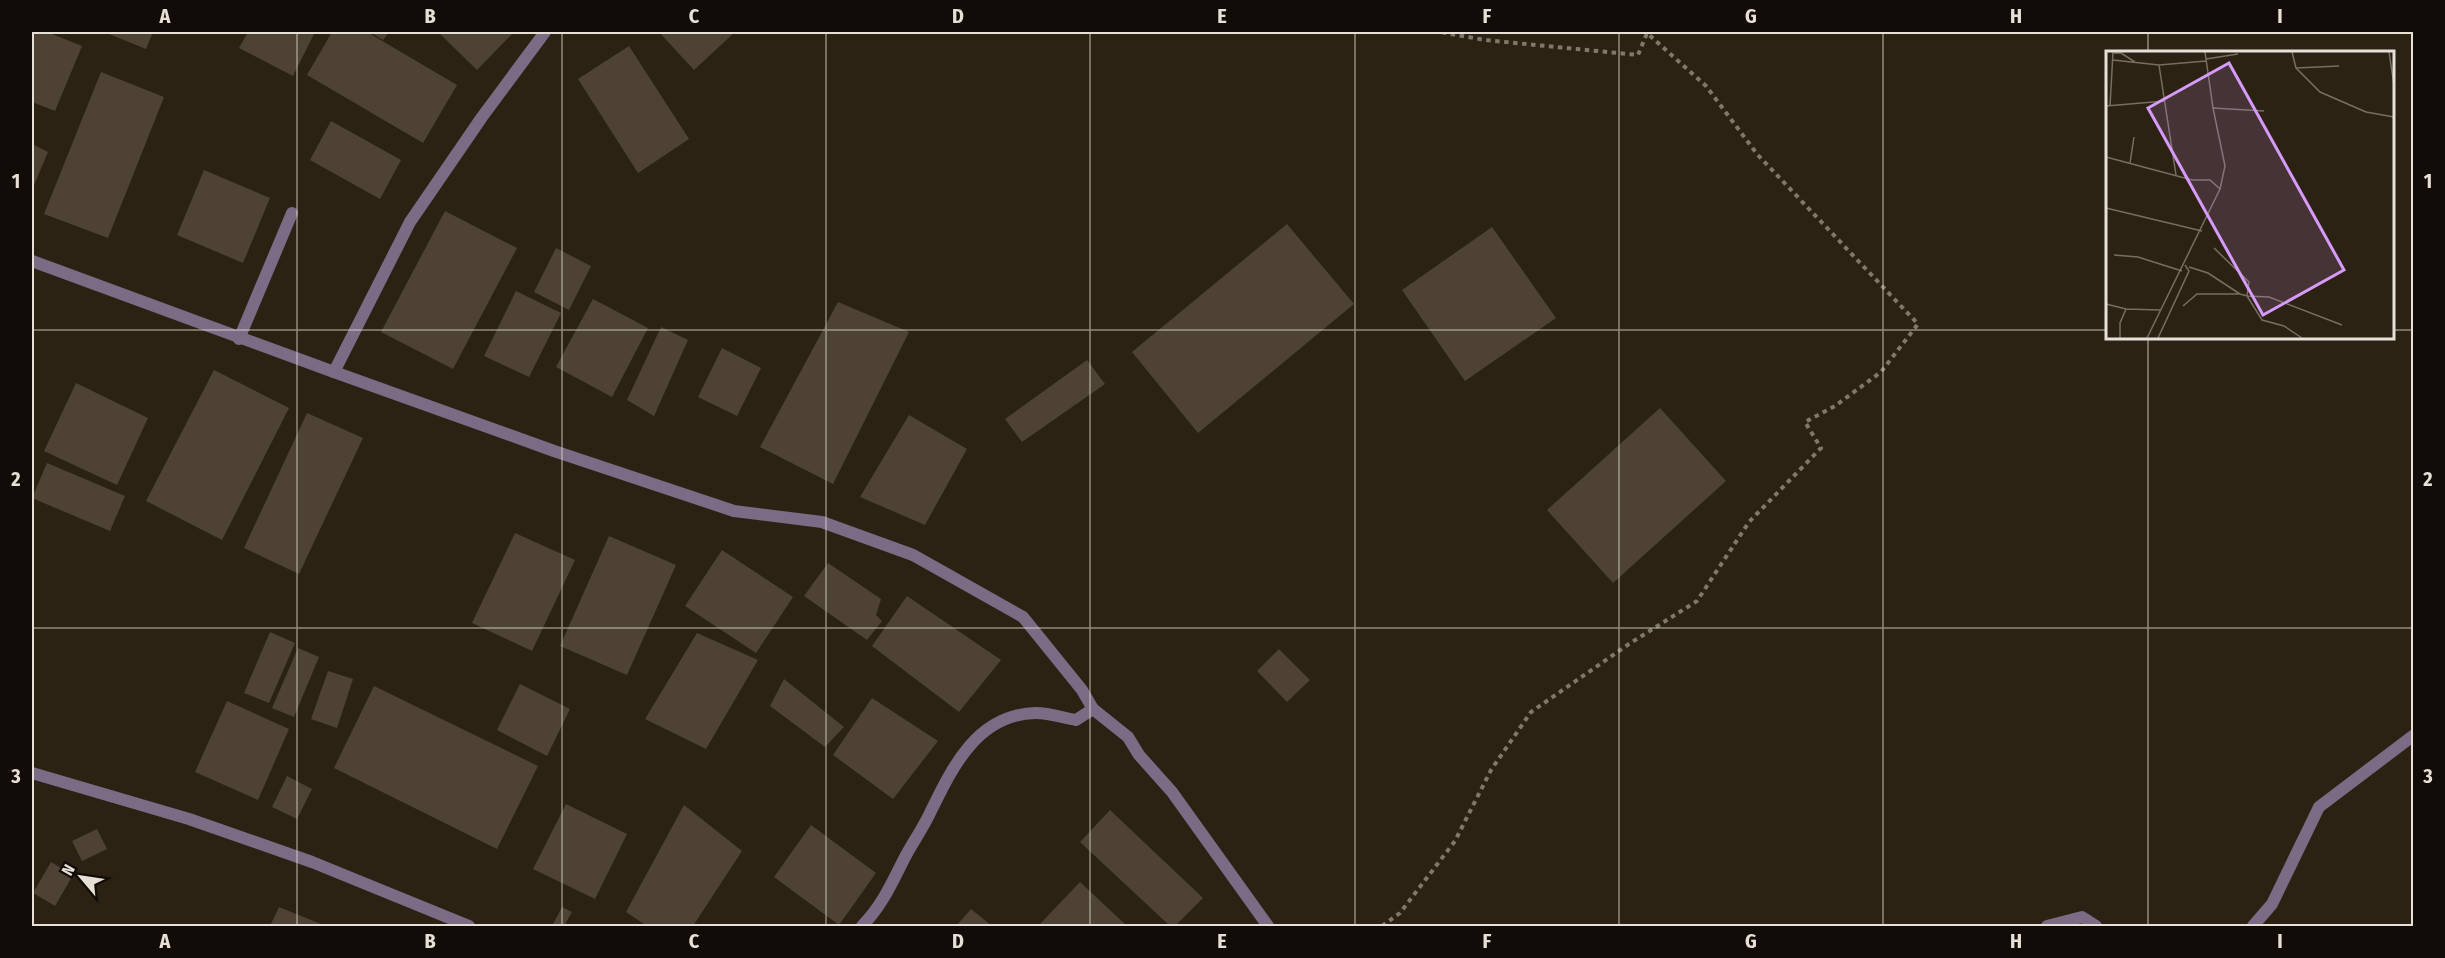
<svg xmlns="http://www.w3.org/2000/svg" width="2445" height="958" viewBox="0 0 2445 958" font-family="'Fira Sans Condensed',sans-serif">
  <style>
    .building { fill: #4d4233 }
    .lines { fill: none; stroke-linecap: round; stroke-linejoin: round }
    .path { stroke: #81786d; stroke-width: 4; stroke-dasharray: 4.5 4.5; stroke-linecap: butt }
    .street { stroke: #7b6b85; stroke-width: 12 }
    .grid { fill: none; stroke: #e7e0d7; stroke-width: 1.5; stroke-opacity: 0.55 }
    .inset-road { fill: none; stroke: #776e62; stroke-width: 1.5 }
    .view { fill: #d69bfa; fill-opacity: 0.15; stroke: #d69bfa; stroke-width: 3 }
    .inset-edge { fill: none; stroke: #e7e0d7; stroke-width: 3 }
    .neatline { fill: none; stroke: #e7e0d7; stroke-width: 2 }
    .grid-label { font-size: 20px; text-anchor: middle; font-weight: bold; fill: #e7e0d7 }
  </style>
  <rect width="100%" height="100%" fill="#2c2214"/>
  <!-- building -->
  <g class="building">
    <path d="M32 32H47L82 46 55 111 32 102Z"/>
    <path d="M104 32H153L146 49Z"/>
    <path d="M248 32H315L293 76 239 48Z"/>
    <path d="M332 32H367L457 85 423 143 307 75Z"/>
    <path d="M370 32H389L383 40Z"/>
    <path d="M438 32H514L477 70Z"/>
    <path d="M659 32H735L694 70Z"/>
    <path d="M629 46 689 139 638 173 578 79Z"/>
    <path d="M101 72 164 97 108 238 44 214Z"/>
    <path d="M331 121 401 160 380 199 310 160Z"/>
    <path d="M32 144 48 152 32 190Z"/>
    <path d="M204 170 270 198 243 263 177 235Z"/>
    <path d="M445 211 517 248 453 369 381 332Z"/>
    <path d="M1287 224 1354 304 1198 433 1132 352Z"/>
    <path d="M1492 227 1556 318 1465 381 1402 290Z"/>
    <path d="M556 248 591 266 569 310 534 292Z"/>
    <path d="M516 291 561 313 529 377 484 356Z"/>
    <path d="M593 299 648 328 612 397 556 367Z"/>
    <path d="M838 302 909 332 833 484 760 447Z"/>
    <path d="M661 327 688 340 654 416 627 400Z"/>
    <path d="M722 348 761 368 737 416 698 397Z"/>
    <path d="M1087 360 1105 384 1022 442 1005 419Z"/>
    <path d="M214 370 289 408 222 540 146 501Z"/>
    <path d="M76 383 148 418 117 485 44 451Z"/>
    <path d="M1660 408 1726 481 1613 583 1547 510Z"/>
    <path d="M307 413 363 438 299 574 244 548Z"/>
    <path d="M909 415 967 449 925 525 860 497Z"/>
    <path d="M47 463 125 496 110 531 32 498Z"/>
    <path d="M515 533 575 560 532 651 472 623Z"/>
    <path d="M609 536 676 565 627 675 560 646Z"/>
    <path d="M722 550 793 597 756 653 685 606Z"/>
    <path d="M828 563 881 599 876 615 882 621 867 640 804 596Z"/>
    <path d="M907 596 1001 660 959 712 872 646Z"/>
    <path d="M270 632 295 643 269 703 244 693Z"/>
    <path d="M697 633 758 660 706 749 645 719Z"/>
    <path d="M298 648 319 657 294 717 272 708Z"/>
    <path d="M1279 649 1310 680 1287 702 1257 671Z"/>
    <path d="M328 671 353 679 337 728 311 719Z"/>
    <path d="M784 679 844 727 825 747 770 706Z"/>
    <path d="M520 684 570 709 547 756 497 730Z"/>
    <path d="M374 686 538 766 497 849 334 768Z"/>
    <path d="M872 698 938 741 893 799 833 755Z"/>
    <path d="M227 701 289 729 258 800 195 772Z"/>
    <path d="M287 776 312 789 297 819 272 807Z"/>
    <path d="M566 804 627 834 595 899 533 869Z"/>
    <path d="M684 805 742 851 693 926H647L626 912Z"/>
    <path d="M1110 810 1203 898 1175 926H1170L1080 842Z"/>
    <path d="M811 825 876 873 839 925 774 877Z"/>
    <path d="M97 829 107 849 82 861 72 841Z"/>
    <path d="M51 862 73 875 55 906 33 893Z"/>
    <path d="M1080 882 1127 926H1038Z"/>
    <path d="M279 907 326 926H270Z"/>
    <path d="M562 907 572 912 564 926H552Z"/>
    <path d="M971 909 992 926H956Z"/>
  </g>
  <g class="lines">
    <!-- path -->
    <path class="path" d="M1382 926 1400 913 1455 841 1491 770 1531 712 1629 644 1697 601 1749 522 1821 448 1805 422 1835 406 1881 372 1918 324 1757 154 1706 86 1647 33 1638 55 1485 40 1440 32"/>
    <!-- street -->
    <g class="street">
      <path d="M545 32 482 117 410 222 334 372 554 451 734 511 822 522 913 555 1023 617 1082 690 1093 709"/>
      <path d="M32 261 334 372"/>
      <path d="M239 339 292 213"/>
      <path d="M32 773 189 819 312 862 469 926"/>
      <path d="M862 926C881 907 891 885 903 861 911 845 922 830 930 813 952 768 977 714 1036 713 1049 713 1064 718 1076 720L1093 709 1128 737 1139 755 1172 792 1268 926"/>
      <path d="M2047 926 2082 917 2096 926"/>
      <path d="M2253 926 2272 904 2319 807 2414 735"/>
    </g>
  </g>
  <!-- grid -->
  <path class="grid" d="M297 32V926M562 32V926M826 32V926M1090 32V926M1355 32V926M1619 32V926M1883 32V926M2148 32V52M32 330H2108M2392 330H2414M2148 338V926M32 628H2414"/>
  <!-- overview -->
  <g transform="translate(2106 51)">
    <rect width="288" height="288" fill="#2c2214"/>
    <path class="inset-road" d="M99 1 107 57M186 1 190 17 233 15M283 1 288 34M8 2H15L29 11M100 8 132 3M7 9 53 14 100 10M53 14 70 124M190 17 214 41 260 61 288 66M0 55 59 50M4 55 7 1M0 106 86 129H104L114 138 41 287M24 112 28 86M114 138 119 115 107 57 158 60M0 157 96 180M108 197 143 231 141 245 163 246 236 274M8 204 32 206 76 220M83 216 102 222 134 243M0 253 20 258 54 259M77 255 91 243H134L141 245 156 269 178 275 196 287M14 287V272L20 258M52 287 83 220 79 214"/>
    <path class="view" d="M123 12 238 219 157 264 42 57Z"/>
    <rect width="288" height="288" class="inset-edge"/>
  </g>
  <!-- border -->
  <rect width="2445" height="958" fill="none" stroke="#110c07" stroke-width="66"/>
  <!-- north arrow -->
  <g transform="translate(81 877) rotate(299)" stroke="#110c07" stroke-width="4.5" paint-order="stroke">
  <path d="M0-4.5L10 22L0 15L-10 22Z" fill="#e7e0d7"/>
  <text y="-9" font-size="16" font-weight="bold" text-anchor="middle" fill="#e7e0d7">N</text>
  </g>
  <rect x="33" y="33" width="2379" height="892" class="neatline"/>
  <g class="grid-label">
    <text x="165" y="23">A</text>
    <text x="430" y="23">B</text>
    <text x="694" y="23">C</text>
    <text x="958" y="23">D</text>
    <text x="1222" y="23">E</text>
    <text x="1487" y="23">F</text>
    <text x="1751" y="23">G</text>
    <text x="2016" y="23">H</text>
    <text x="2280" y="23">I</text>
    <text x="16" y="188">1</text>
    <text x="2428" y="188">1</text>
    <text x="16" y="486">2</text>
    <text x="2428" y="486">2</text>
    <text x="16" y="783">3</text>
    <text x="2428" y="783">3</text>
    <text x="165" y="948">A</text>
    <text x="430" y="948">B</text>
    <text x="694" y="948">C</text>
    <text x="958" y="948">D</text>
    <text x="1222" y="948">E</text>
    <text x="1487" y="948">F</text>
    <text x="1751" y="948">G</text>
    <text x="2016" y="948">H</text>
    <text x="2280" y="948">I</text>
  </g>
</svg>
